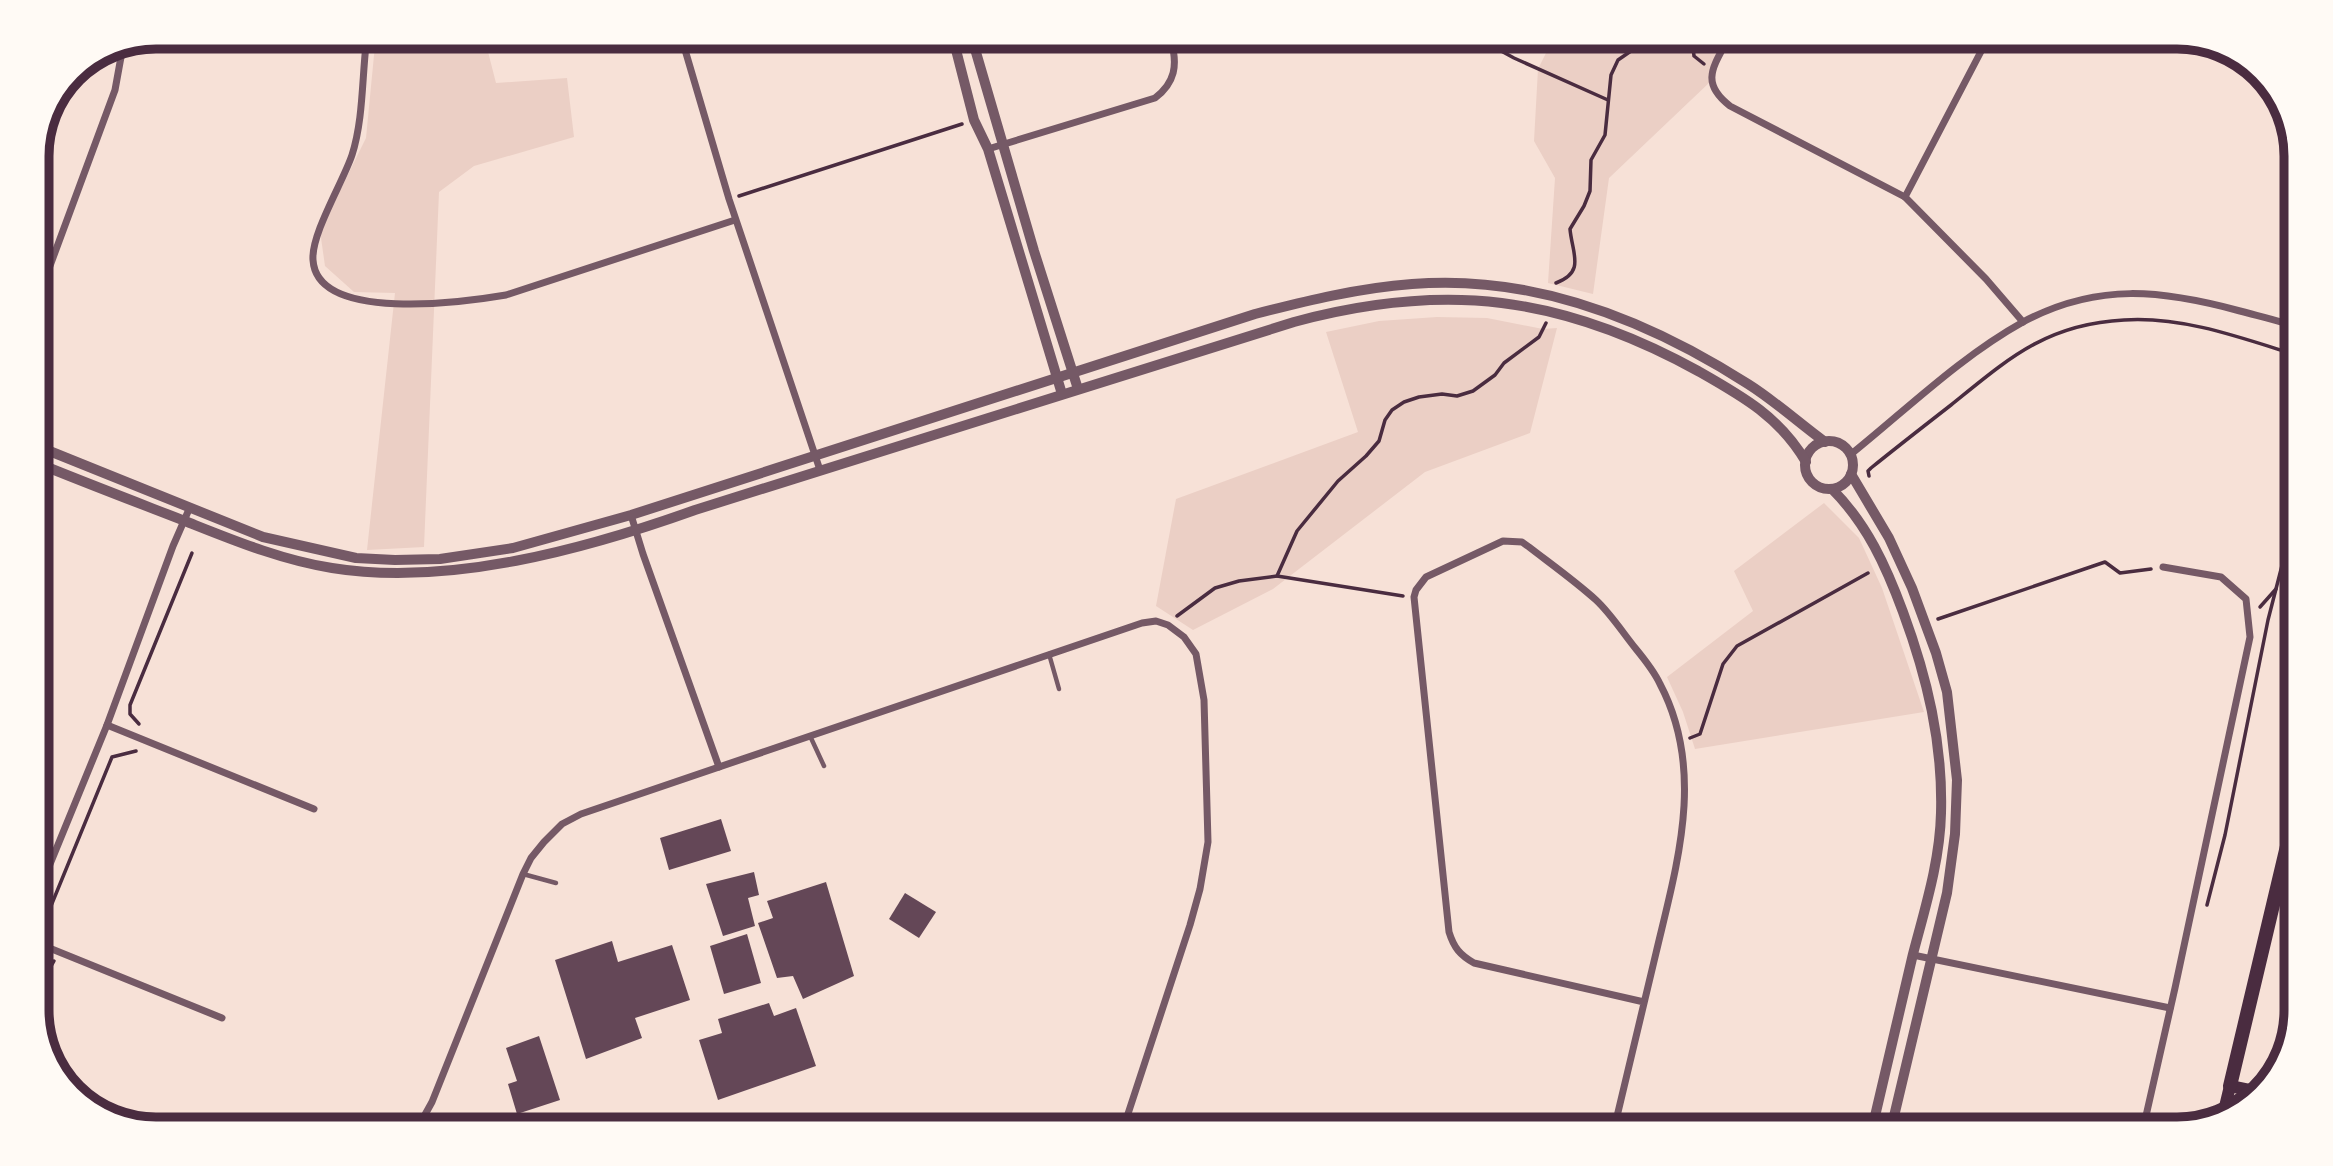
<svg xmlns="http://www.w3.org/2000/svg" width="2333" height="1166" viewBox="0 0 2333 1166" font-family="'Noto Serif',serif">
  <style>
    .green { fill: #ebcfc5 }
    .building { fill: #644757 }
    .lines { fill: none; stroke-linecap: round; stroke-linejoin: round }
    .path { stroke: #4a2c40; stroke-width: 3.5 }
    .service { stroke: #755966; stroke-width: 4.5 }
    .minor { stroke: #755966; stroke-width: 7 }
    .tertiary { stroke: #755966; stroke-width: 10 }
    .secondary { stroke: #4a2c40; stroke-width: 12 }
    .primary { stroke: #4a2c40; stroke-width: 14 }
    .rim { fill: none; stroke: #4a2c40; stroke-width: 9 }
  </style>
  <rect width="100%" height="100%" fill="#f7e1d7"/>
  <!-- green -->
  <g class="green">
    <path d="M1553 39H1730L1711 81 1609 178 1593 294 1548 283 1555 178 1534 141 1538 69Z"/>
    <path d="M486 44 496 83 567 78 574 137 474 166 439 192 424 547 367 550 395 293 354 292 325 266 320 231 366 138 375 45Z"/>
    <path d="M1437 317 1487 318 1543 329 1557 328 1530 433 1425 472 1273 589 1193 630 1156 606 1176 499 1358 432 1326 332 1379 321Z"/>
    <path d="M1824 503 1859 538 1882 588 1924 712 1695 749 1683 712 1667 677 1753 611 1734 571Z"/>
  </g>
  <!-- building -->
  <g class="building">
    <path d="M721 819 731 851 669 870 660 838Z"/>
    <path d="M754 872 759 895 748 898 755 926 723 936 706 884Z"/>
    <path d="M826 882 854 976 803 999 793 976 777 978 758 923 773 918 767 901Z"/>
    <path d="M905 893 936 912 919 938 889 919Z"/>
    <path d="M747 934 761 983 724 994 710 946Z"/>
    <path d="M612 941 618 962 672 945 690 1000 635 1018 642 1038 586 1059 555 960Z"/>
    <path d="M769 1003 774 1016 796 1008 816 1066 718 1100 699 1040 722 1033 718 1019Z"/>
    <path d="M539 1036 560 1100 517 1114 508 1084 517 1081 506 1048Z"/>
  </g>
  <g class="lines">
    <!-- path -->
    <g class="path">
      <path d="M1692 39 1694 56 1704 64"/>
      <path d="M1481 40 1514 58 1608 100"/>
      <path d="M739 196 962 124"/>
      <path d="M1556 283C1586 272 1572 253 1570 229L1584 206 1590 191 1591 160 1605 135 1611 75 1618 60 1631 51 1640 39"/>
      <path d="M1869 476 1868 471 1871 468C1897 447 1924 426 1951 405 2008 359 2046 324 2124 320 2182 316 2242 338 2296 355"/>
      <path d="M1277 576 1403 596"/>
      <path d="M2260 607 2276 589"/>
      <path d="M1177 616 1215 588 1239 581 1277 576 1297 531 1338 481 1366 456 1379 441 1385 420 1392 410 1404 402 1419 397 1442 394 1457 396 1473 391 1495 375 1504 363 1539 337 1546 323"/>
      <path d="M1938 619 2105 562 2120 573 2151 569"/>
      <path d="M139 724 130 714V705L192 553"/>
      <path d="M1690 738 1700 734 1723 664 1737 646 1868 573"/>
      <path d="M2207 905 2225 835 2268 620 2296 511"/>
      <path d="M46 934 44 923 112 757 136 751"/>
      <path d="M37 965 50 968 54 961"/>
    </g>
    <!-- service -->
    <g class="service">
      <path d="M1049 654 1059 689"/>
      <path d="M811 738 824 766"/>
      <path d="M523 874 556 883"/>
    </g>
    <!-- minor -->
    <g class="minor">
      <path d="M1728 39C1713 67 1700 83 1730 106L1905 197 1986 279 2023 322"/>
      <path d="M683 43 729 199 820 470"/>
      <path d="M366 45C362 80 363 121 352 155 343 182 311 234 313 260 317 323 465 302 506 295L735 220"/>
      <path d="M988 149 1155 98C1175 83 1178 65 1171 41"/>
      <path d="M1905 197 1988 38"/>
      <path d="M37 301 115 90 123 46"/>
      <path d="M1850 455C1906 410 1960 357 2023 322 2098 282 2162 290 2240 311 2258 316 2278 320 2296 327"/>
      <path d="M631 515 643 554 719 767"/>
      <path d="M107 725 314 809"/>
      <path d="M37 896 107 725 173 546 190 507"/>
      <path d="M37 943 222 1018"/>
      <path d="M1913 955 2170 1008"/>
      <path d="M1125 1121 1152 1129"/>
      <path d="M417 1129 432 1102 523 874 531 858 544 842 562 824 581 814 1142 623 1156 621 1168 625 1184 637 1196 654 1204 700 1208 842 1200 889 1190 925 1123 1129"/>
      <path d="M1614 1129C1628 1071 1642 1012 1656 953 1677 864 1706 771 1660 684 1654 671 1645 660 1636 649 1623 633 1611 614 1596 600 1575 581 1551 564 1529 547L1522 542 1503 541 1426 577 1416 590 1414 597 1449 932C1454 948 1460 955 1474 963L1644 1002"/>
      <path d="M2143 1129 2175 988 2250 637 2246 599 2221 577 2163 567"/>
    </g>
    <!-- tertiary -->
    <g class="tertiary">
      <path d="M954 42 974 120 988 149 1062 394"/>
      <path d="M973 42 1034 251 1078 389"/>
      <circle cx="1829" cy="465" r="24"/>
      <path d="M37 446 263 537 356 558 395 560 440 559 513 548 631 515 1255 314C1306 301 1358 288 1412 284 1533 274 1648 320 1748 384 1775 401 1799 423 1825 442"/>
      <path d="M37 463C86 483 136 502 185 521 233 540 281 560 332 568 448 587 586 549 695 510L1294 322C1445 281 1562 296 1698 371 1742 396 1780 417 1806 462"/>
      <path d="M1851 474 1889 538 1912 588 1936 653 1947 692 1957 780 1955 834 1947 893 1891 1129"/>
      <path d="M1832 489C1867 524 1886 566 1903 612 1927 677 1943 743 1941 813 1940 861 1925 908 1913 954 1899 1012 1886 1071 1872 1129"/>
    </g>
    <!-- secondary -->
    <path class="secondary" d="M2233 1113 2224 1111 2230 1086 2259 1092"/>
    <!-- primary -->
    <g class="primary">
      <path d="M2280 1067 2296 1001"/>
      <path d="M2230 1086 2296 808"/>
      <path d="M2223 1116 2224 1111"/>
    </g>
  </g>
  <!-- crop -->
  <path d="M0 0H2333V1166H0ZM156 49H2177A107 107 0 0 1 2284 156V1010A107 107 0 0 1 2177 1117H156A107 107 0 0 1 49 1010V156A107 107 0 0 1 156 49Z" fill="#fffaf5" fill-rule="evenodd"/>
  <path class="rim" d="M156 49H2177A107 107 0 0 1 2284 156V1010A107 107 0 0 1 2177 1117H156A107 107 0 0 1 49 1010V156A107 107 0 0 1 156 49Z"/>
</svg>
